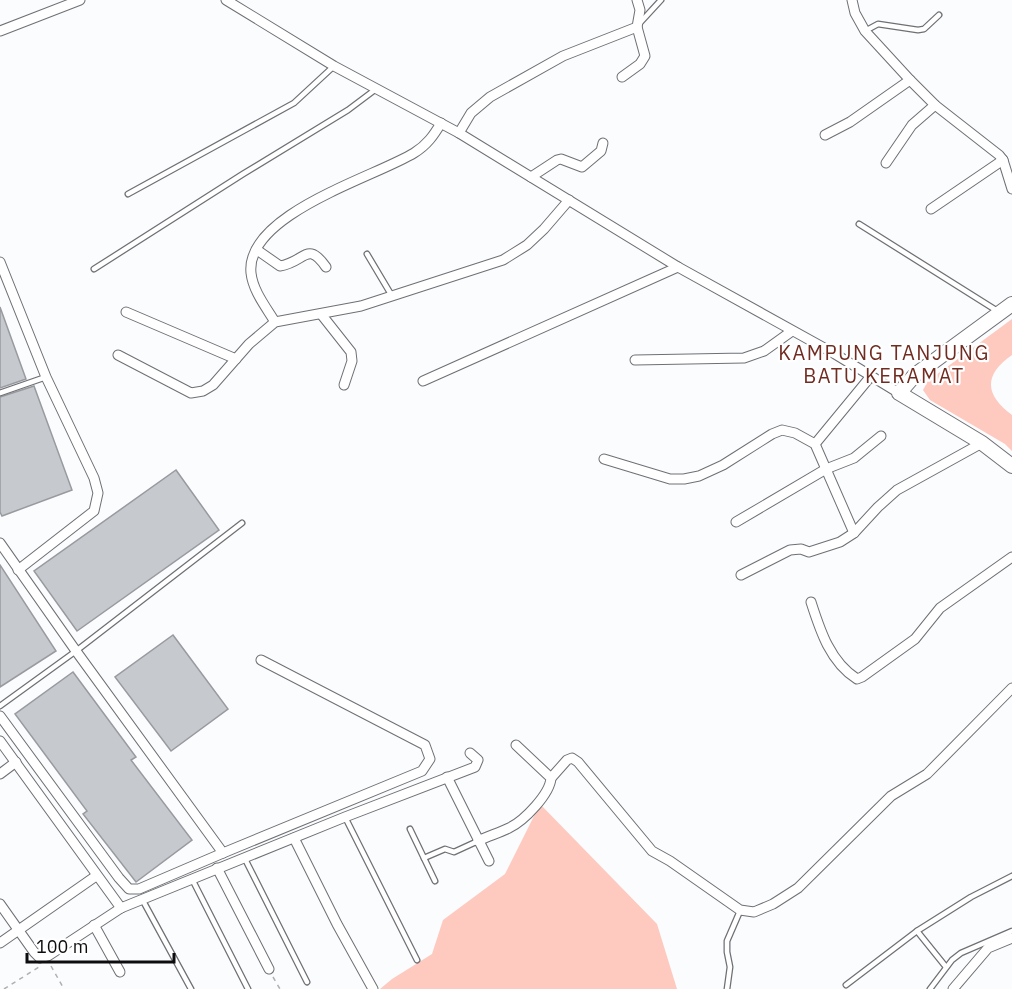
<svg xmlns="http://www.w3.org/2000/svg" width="1012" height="989" viewBox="0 0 1012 989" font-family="'IBM Plex Sans',sans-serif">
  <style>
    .green { fill: #fec9bf }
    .building { fill: #c6c9cd; stroke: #989a9f; stroke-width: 1.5 }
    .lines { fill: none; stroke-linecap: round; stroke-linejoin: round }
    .lane-casing { stroke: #6e7074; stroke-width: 7 }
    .street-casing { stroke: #6e7074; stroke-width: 11 }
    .secondary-casing { stroke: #6e7074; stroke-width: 16 }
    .path { stroke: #afb0b2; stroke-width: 1.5; stroke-dasharray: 4.5 4.5; stroke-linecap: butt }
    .lane { stroke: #fff; stroke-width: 4.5 }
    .street { stroke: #fff; stroke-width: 9 }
    .secondary { stroke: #fff; stroke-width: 14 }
    .labels { text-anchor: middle; stroke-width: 4.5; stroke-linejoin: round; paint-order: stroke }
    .neighbourhood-label { font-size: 20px; letter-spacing: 1.5px; fill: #712c21; stroke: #fff }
  </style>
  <rect width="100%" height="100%" fill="#fafcfe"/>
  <!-- green -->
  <g class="green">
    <path d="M1012 319V355C983 375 985 395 1012 415V451L1005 444 930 400 923 390 928 381Z"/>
    <path d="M540 804 657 924 677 989H380L392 979 432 954 443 920 505 874Z"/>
  </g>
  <!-- building -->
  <g class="building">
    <path d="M0 307 26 379 0 388Z"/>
    <path d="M34 386 72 490 2 516 0 512V397Z"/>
    <path d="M176 470 219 530 77 631 34 571Z"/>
    <path d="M0 565 56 651 0 687Z"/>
    <path d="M173 635 228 709 171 751 115 677Z"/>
    <path d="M73 672 136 757 131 760 192 840 136 882 83 814 87 811 15 714Z"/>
  </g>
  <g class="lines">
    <!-- lane casing -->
    <g class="lane-casing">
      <g id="lane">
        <path d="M638 25 661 0"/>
        <path d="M865 31 878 24 918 30 924 29 939 15"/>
        <path d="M128 194 294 103 334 66"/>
        <path d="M859 224 999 312"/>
        <path d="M367 254 392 296"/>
        <path d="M94 269 243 174 348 110 376 89"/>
        <path d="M0 393 46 377"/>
        <path d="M0 706 76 651 242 523"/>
        <path d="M345 817 417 960"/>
        <path d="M410 829 435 881"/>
        <path d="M244 857 307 982"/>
        <path d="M424 858 445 849 454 852 478 841"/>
        <path d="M192 879 248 989"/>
        <path d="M142 899 191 989"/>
        <path d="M917 931 946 967"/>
        <path d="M846 985 917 931 971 897 1012 876"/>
        <path d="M727 989 730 967 727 952V941L740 911"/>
        <path d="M930 989 952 960 961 953 1012 931"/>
      </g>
    </g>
    <!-- street casing -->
    <g class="street-casing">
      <g id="street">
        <path d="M226 0 334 66 459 133 678 267 835 354 899 393"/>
        <path d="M852 0 855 13 865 31 910 80 935 105 999 155 1003 160 1012 189"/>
        <path d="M0 31 80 0"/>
        <path d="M622 77 640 64 645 56 637 27"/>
        <path d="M459 133 471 113 490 97 563 56 637 27 640 10 637 0"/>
        <path d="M825 135 850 122 910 80"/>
        <path d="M886 163 912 125 935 105"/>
        <path d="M531 177 557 160 561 159 582 167 601 151 603 143"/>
        <path d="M931 209 1003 160"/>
        <path d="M257 250 280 266C305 262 307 240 326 267"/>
        <path d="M0 262 46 377 94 478 98 493 94 511 18 570"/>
        <path d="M126 312 236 359"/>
        <path d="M321 314 351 352 352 361 344 385"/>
        <path d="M275 322C266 307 253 291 251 273 245 214 375 177 414 153 427 145 434 135 441 123"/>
        <path d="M118 355 191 393 203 391 213 385 249 344 275 322 361 306 503 260 527 245 544 229 569 200"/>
        <path d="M635 360 744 358 764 351 792 331"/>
        <path d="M423 381 678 267"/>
        <path d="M815 444 871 376"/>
        <path d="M604 459 670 479H684L699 476 723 465 772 434 782 430 795 433 815 444 854 533"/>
        <path d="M736 522 826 469 854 458 881 436"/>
        <path d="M0 543 76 651 223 853 422 771 430 759 425 745 261 660"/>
        <path d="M741 575 790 550 801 549 809 552 840 542 854 533 878 507 897 490 982 443"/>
        <path d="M811 602C820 630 830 662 857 679L862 677 915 639 940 608 1012 557"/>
        <path d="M0 716 119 878 129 889H139L223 853"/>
        <path d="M0 741 121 908"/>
        <path d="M0 774 16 762"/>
        <path d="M447 777 489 861"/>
        <path d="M551 778 567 760 572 758 578 762 652 851 670 861 740 910 754 912 773 904 798 888 891 796 927 774 1012 688"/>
        <path d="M294 838 337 924 373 989"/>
        <path d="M478 841C488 836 499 833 509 828 524 821 550 794 551 778L516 745"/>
        <path d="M217 868 269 969"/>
        <path d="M0 904 34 952 40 958 48 956 121 908 345 817 475 767 478 760 470 753"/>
        <path d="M94 925 120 972"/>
        <path d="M0 943 96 876"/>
        <path d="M953 989 988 948 1012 938"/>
      </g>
    </g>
    <!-- secondary casing -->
    <g class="secondary-casing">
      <path id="secondary" d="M1012 304 915 375 899 393 982 443 1012 466"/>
    </g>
    <!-- path -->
    <g class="path">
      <path d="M51 966 64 989"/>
      <path d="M273 977 280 989"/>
      <path d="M4 989 39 967"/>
    </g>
    <!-- lane -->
    <use href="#lane" class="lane"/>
    <!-- street -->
    <use href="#street" class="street"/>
    <!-- secondary -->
    <use href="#secondary" class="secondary"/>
  </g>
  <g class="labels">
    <!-- neighbourhood labels -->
    <g class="neighbourhood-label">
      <text x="884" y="360">KAMPUNG TANJUNG<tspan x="884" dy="23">BATU KERAMAT</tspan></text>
    </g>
  </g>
  <!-- scale -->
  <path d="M27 953v9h147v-9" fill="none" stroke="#0d0d0f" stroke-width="3"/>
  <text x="36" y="953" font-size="18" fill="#0d0d0f" stroke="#ffffff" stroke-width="4.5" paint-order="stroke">100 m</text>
</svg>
